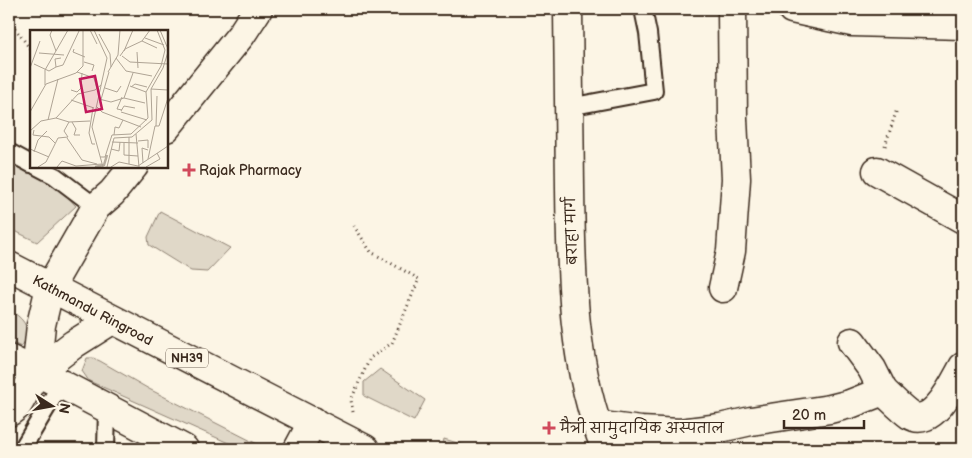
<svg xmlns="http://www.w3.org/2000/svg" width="972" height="458" viewBox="0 0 972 458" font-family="'Balsamiq Sans','Playpen Sans Deva',sans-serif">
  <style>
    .green { fill: #e0d8c8; stroke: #8e8173 }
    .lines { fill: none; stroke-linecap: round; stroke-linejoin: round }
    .service-casing { stroke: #3b2a1e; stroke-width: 20 }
    .minor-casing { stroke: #3b2a1e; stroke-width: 31 }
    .secondary-casing { stroke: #3b2a1e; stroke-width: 31 }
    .trunk-casing { stroke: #3b2a1e; stroke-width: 31 }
    .path { stroke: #3b2a1e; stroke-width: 3; stroke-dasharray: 1 4; stroke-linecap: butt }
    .service { stroke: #fcf5e5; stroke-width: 16 }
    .minor { stroke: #fcf5e5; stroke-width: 28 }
    .secondary { stroke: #fcf5e5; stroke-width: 28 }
    .trunk { stroke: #fcf5e5; stroke-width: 28 }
    .poi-dot { fill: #d1495b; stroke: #fcf5e5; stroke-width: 2 }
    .labels { text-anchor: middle; stroke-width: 4; stroke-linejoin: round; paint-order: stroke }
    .shield { fill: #fcf5e5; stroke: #75675a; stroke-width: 1 }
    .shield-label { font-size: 12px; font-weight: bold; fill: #3b2a1e }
    .poi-label { font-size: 14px; fill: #3b2a1e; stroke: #fcf5e5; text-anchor: start }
    .street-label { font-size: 14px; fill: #3b2a1e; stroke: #fcf5e5 }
    .inset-river { fill: none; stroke: #b7ad9e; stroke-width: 2.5 }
    .inset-road { fill: none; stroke: #afa495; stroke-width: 1 }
    .view { fill: #c2185b; fill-opacity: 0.15; stroke: #c2185b; stroke-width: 2.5 }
    .inset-edge { fill: none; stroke: #3b2a1e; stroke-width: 2.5 }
  </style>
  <rect width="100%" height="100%" fill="#fcf5e5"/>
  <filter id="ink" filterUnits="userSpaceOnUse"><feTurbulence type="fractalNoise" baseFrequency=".02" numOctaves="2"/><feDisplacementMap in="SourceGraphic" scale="10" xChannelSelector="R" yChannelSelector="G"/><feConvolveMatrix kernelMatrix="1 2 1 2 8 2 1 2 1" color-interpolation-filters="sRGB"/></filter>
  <g filter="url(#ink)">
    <!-- green -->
    <g class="green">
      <path d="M9 164 54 182 76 206 37 242 9 228Z"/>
      <path d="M160 211 230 248 207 272 191 271 149 245 148 237Z"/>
      <path d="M9 310C24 318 34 331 21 347L9 341Z"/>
      <path d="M87 358H93L100 361 149 389 267 449H242L89 381 82 371Z"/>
      <path d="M380 369 425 400 414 421 364 396V382Z"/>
      <path d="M444 439 478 449H442Z"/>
    </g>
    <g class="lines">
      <!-- service casing -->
      <g class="service-casing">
        <g id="service">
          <path d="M569 107 654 91 648 33 643 9"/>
          <path d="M9 152 31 164"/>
          <path d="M36 166 55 176 96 207"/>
          <path d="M22 449 61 384"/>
          <path d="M106 449 107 409"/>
        </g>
      </g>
      <!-- minor casing -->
      <g class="minor-casing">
        <g id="minor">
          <path d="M792 9 852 22 963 25"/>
          <path d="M166 128 241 35 258 9"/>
          <path d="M877 171 963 219"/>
          <path d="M723 288 731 251 736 179 733 119 732 9"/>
          <path d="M852 342 872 369 883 391"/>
          <path d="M9 359 61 384 184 449"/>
          <path d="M36 373 41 325 50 287 96 207 112 193 134 166"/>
          <path d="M9 412 17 406 36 373 74 344 112 320"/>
          <path d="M596 425 641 431 680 433 720 428 751 421 830 409 850 404 883 391C892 399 901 409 910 415 933 429 954 383 963 367"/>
          <path d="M298 449 313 421"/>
        </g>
      </g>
      <!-- secondary casing -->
      <g class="secondary-casing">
        <path id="secondary" d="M568 9C569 68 569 128 570 188 571 275 572 368 606 449"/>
      </g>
      <!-- trunk casing -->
      <g class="trunk-casing">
        <path id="trunk" d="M9 266 365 449"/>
      </g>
      <!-- path -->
      <g class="path">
        <path d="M9 20 31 50"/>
        <path d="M885 146 897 109"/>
        <path d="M353 412 351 400 370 358 392 343 419 279 371 252 354 226"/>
      </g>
      <!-- service -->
      <use href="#service" class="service"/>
      <!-- minor -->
      <use href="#minor" class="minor"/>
      <!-- secondary -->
      <use href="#secondary" class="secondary"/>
      <!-- trunk -->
      <use href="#trunk" class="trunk"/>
    </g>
  </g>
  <!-- markers -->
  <g class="poi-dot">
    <path d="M186.5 162.5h5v5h5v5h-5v5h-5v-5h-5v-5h5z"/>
    <path d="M546.5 420.5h5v5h5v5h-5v5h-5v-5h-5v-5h5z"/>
  </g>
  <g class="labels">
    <!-- shield labels -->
    <rect class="shield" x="166" y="348.5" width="42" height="19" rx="4"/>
    <g class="shield-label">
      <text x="187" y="362">NH39</text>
    </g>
    <!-- poi labels -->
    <g class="poi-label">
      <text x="199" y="175">Rajak Pharmacy</text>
      <text x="560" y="433">मैत्री सामुदायिक अस्पताल</text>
    </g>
    <!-- street labels -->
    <g class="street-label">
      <text transform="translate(571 231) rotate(-92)" y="5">बराहा मार्ग</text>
      <text transform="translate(93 310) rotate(28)" y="5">Kathmandu Ringroad</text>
    </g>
  </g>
  <!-- overview -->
  <g transform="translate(30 30)">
    <rect width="138" height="138" fill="#fcf5e5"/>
    <path class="inset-river" d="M65 137 74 135 77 125"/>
    <path class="inset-road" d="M22 0 20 5 26 21M60 0 67 14M64 0 77 28 62 97 73 137M130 0 138 19M69 4 80 24 81 37M115 8 134 15M112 11 127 18M44 19 43 22 55 27M94 21 103 0M107 22 108 38M9 23 34 25M90 26 95 19 112 11 120 0M92 26 100 32 138 34M86 28 96 41 122 46M54 32 64 35 62 41M4 34 19 41 26 37 25 29 31 28M26 37 33 35 49 1M0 38 10 11M47 42 64 48 67 59M78 42 88 25 90 0M15 55V40L38 0M100 56 116 62M101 57 105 54 117 57M75 58 87 62 91 56M121 59 133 38 138 22M41 60 47 62 51 58 52 43M94 68 115 73M69 69 81 72 94 68 103 43M41 70 64 78M70 73 79 42M66 76 72 82 111 97M63 78 59 103 62 114H65M92 80 87 79 92 67M91 81 94 76 105 78M0 82 16 54 46 43 53 36V0M91 82 117 90M26 88 39 92 60 91M18 90 28 49M42 92 46 99 44 105H50M126 96 127 66M4 100 3 105 19 107 25 113M0 101 11 91 26 88 48 64 65 60 71 55M106 104 109 137M84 105 85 97 89 98 93 90M37 108 52 130 67 134M108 111 118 110V118M82 112 108 113M94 113V125L108 126M0 119 19 127M81 119 89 121 90 112M4 122 8 110 17 101M70 127H75L82 105 101 104 118 88 116 62 131 36 135 20 127 0M118 129 125 96H129L138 68M113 133 112 118 118 120M99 134V107M8 137 16 132 28 108 38 107 34 101 39 92M27 137 32 131 46 136 72 134M77 137 84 108 102 107 122 90 121 59 138 60M81 137 89 132 108 136 138 116M116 137 130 129 127 123"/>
    <path class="view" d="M65 46 72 79 56 82 50 49Z"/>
    <rect width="138" height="138" class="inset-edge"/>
  </g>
  <!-- margin -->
  <rect width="972" height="458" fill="none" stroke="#fcf5e5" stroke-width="30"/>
  <rect x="15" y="15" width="942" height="428" fill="none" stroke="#3b2a1e" stroke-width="2" filter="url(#ink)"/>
  <!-- north arrow -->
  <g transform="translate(52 406) rotate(101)" stroke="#fcf5e5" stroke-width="4" paint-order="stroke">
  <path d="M0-4L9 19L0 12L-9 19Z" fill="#3b2a1e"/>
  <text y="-8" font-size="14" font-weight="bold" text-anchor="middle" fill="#3b2a1e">N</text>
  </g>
  <!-- scale -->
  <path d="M784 420v8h80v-8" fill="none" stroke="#3b2a1e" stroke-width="2.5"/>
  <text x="792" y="420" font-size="15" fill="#3b2a1e" stroke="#fcf5e5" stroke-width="4" paint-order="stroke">20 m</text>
</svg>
